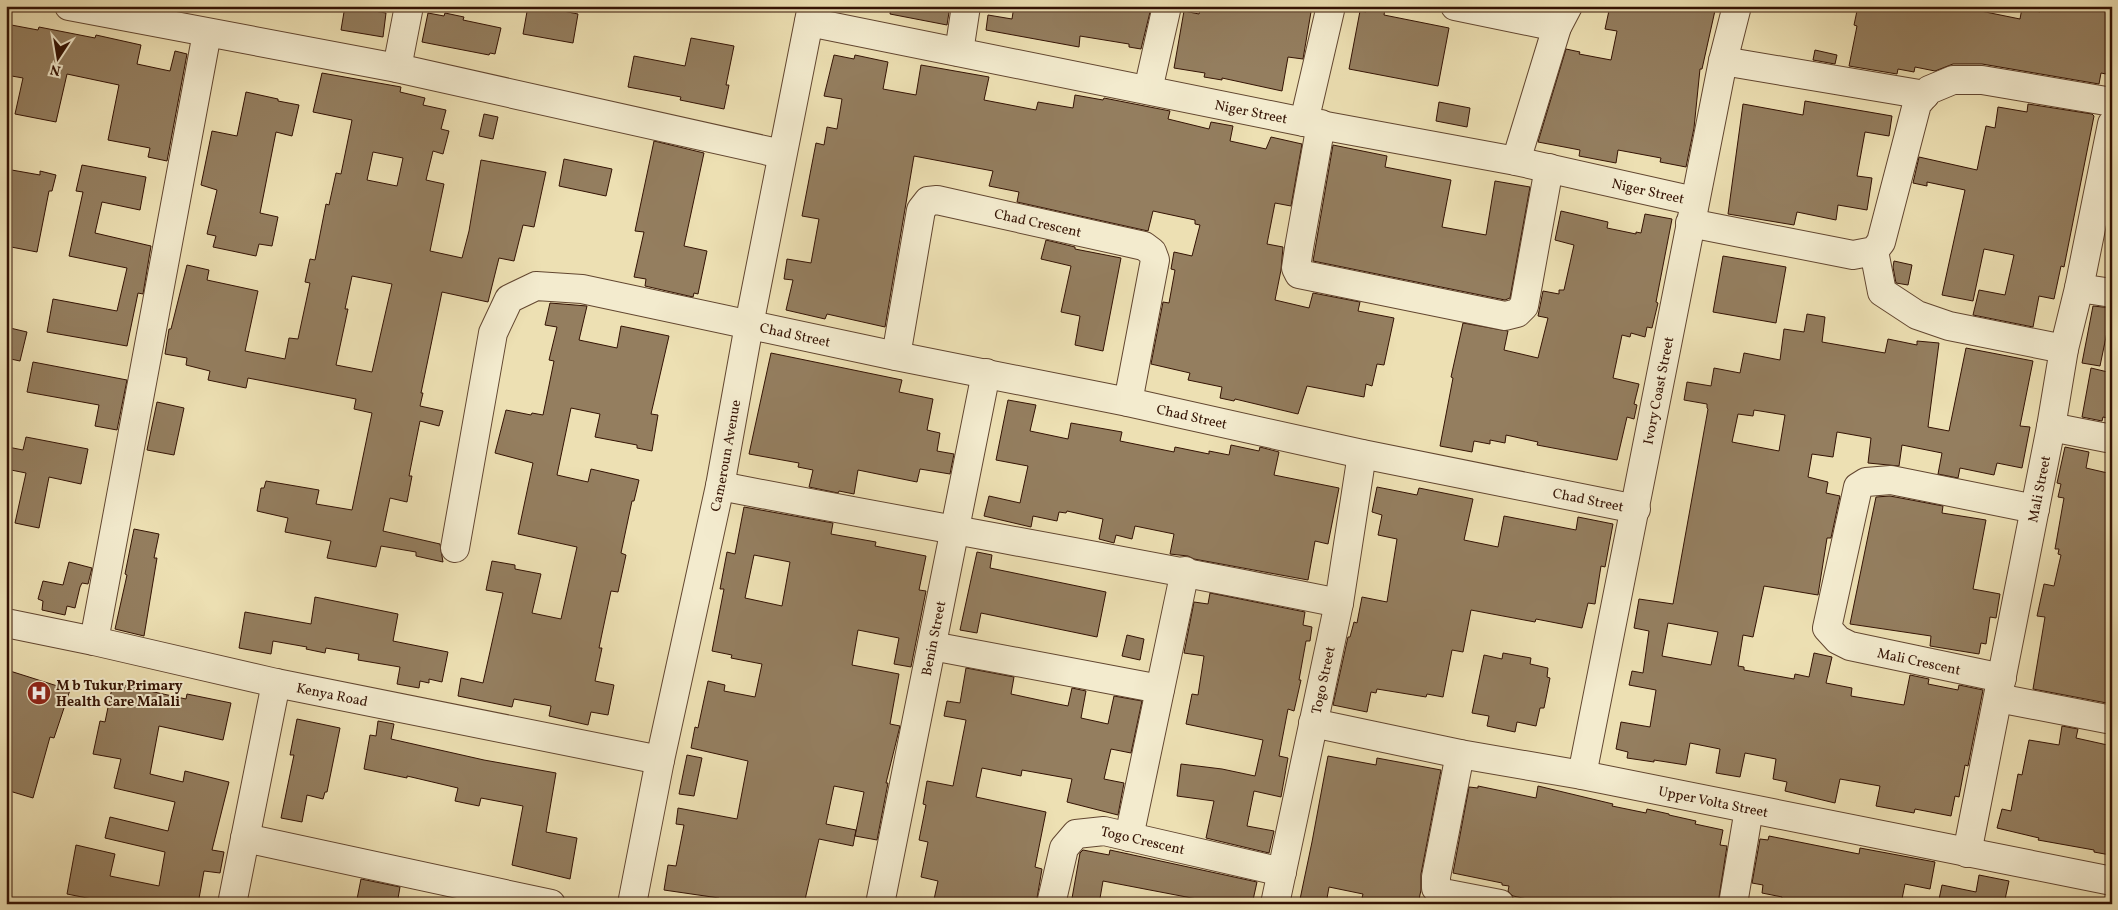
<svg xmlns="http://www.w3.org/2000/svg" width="2118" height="910" viewBox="0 0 2118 910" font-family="Vollkorn,serif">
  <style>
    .building { fill: #947e5f; stroke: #341304; fill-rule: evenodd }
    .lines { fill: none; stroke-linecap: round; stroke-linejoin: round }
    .minor-casing { stroke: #624630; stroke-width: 30 }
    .minor { stroke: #f3ebce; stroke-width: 28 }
    .labels { text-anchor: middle; stroke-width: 4; stroke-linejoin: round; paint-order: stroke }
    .street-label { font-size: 14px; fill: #341304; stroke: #f3ebce }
    .poi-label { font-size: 14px; font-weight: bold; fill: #341304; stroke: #f3ebce; text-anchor: start }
  </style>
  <rect width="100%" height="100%" fill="#ede0b3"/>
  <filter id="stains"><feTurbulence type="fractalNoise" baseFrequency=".004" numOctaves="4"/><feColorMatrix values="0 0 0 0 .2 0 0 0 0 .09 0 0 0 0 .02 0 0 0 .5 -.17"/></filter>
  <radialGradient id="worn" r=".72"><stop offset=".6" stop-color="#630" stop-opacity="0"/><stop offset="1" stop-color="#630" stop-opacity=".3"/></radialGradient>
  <!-- building -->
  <g class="building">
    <path d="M345 6 386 13 383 37 341 30Z"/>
    <path d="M528 6H538L578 14 573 43 523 34Z"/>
    <path d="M891 6H950L947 25 890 14Z"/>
    <path d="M1014 6H1143L1151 8 1141 49 1129 47V44L1080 36 1079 47 986 30 988 15 1012 19Z"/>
    <path d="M1201 6H1312L1303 59 1288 57 1282 91 1222 78V80L1204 77 1205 73 1174 68 1184 11 1199 14Z"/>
    <path d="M1367 6 1385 9 1384 15 1449 28 1438 86 1349 69 1360 11 1366 12Z"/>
    <path d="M1610 6H1716L1702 69H1700L1694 128 1686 167 1660 162 1661 158 1618 150 1616 163 1579 156 1580 150 1538 142 1566 49 1580 52 1579 54 1611 60 1617 31 1605 29Z"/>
    <path d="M1858 6H1956L2020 19 2022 8 2040 12 2041 6H2112V43L2106 74 2101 73 2099 84 1982 64H1953L1935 71 1915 67 1914 72 1898 69 1897 74 1849 66 1857 26 1854 25Z"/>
    <path d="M428 13 444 16 445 13 464 17 463 20 501 28 495 54 490 53 489 55 422 42Z"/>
    <path d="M6 24 38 30 39 27 95 38 96 35 141 45 137 64 170 71 175 51 187 54 167 161 148 157 150 148 108 140 119 85 67 74 56 122 15 114 23 78 6 75Z"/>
    <path d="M691 38 734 46 726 85H729L724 109 680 100 681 97 628 87 634 56 685 66Z"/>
    <path d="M1815 50 1837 55 1835 64 1813 60Z"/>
    <path d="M834 55 854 59 855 55 888 62 883 89 916 95 921 65 989 77 984 100 1036 110 1038 102 1073 108 1075 95 1103 100 1104 98 1170 111 1168 119 1209 129 1211 122 1233 126 1230 141 1266 149 1271 137 1302 144 1291 206 1275 203 1267 244 1283 247 1281 270 1275 300 1309 308 1313 293 1360 302 1358 311 1394 318 1384 365 1377 364 1372 386 1366 384 1364 397 1307 386 1298 414 1235 399 1234 401 1220 398 1222 387 1188 380 1190 373 1151 364 1163 302 1169 303 1175 270 1171 269 1174 252 1192 256 1200 225 1195 224V220L1153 211 1148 231 1017 202 1019 192 989 186 993 171 914 156 885 327 827 314 825 319 786 310 793 280 784 279 787 259 811 263 819 219 802 216 816 143 824 145 827 127 837 129 842 99 824 96Z"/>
    <path d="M322 73 401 87 400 92 425 98 423 105 446 110 441 129 449 131 443 154 433 151 426 180 444 184 430 251 462 258 469 231 481 160 546 172 534 227 523 225 514 261 499 258 488 302 442 292 421 393H423L420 406 443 411 439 426 420 421 409 476H412L407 502 390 498 383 531 440 544 443 562 416 556V552L381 546 376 567 327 558 331 541 285 532 288 518 257 511 261 488H264L266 481 319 490 316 504 352 510 372 413 354 409 356 399 248 378 246 388 208 380 210 371 186 365 187 358 165 354 169 329H171L187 265 209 270 207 280 258 291 245 351 285 359 289 338 298 339 310 283 305 282 310 259 315 260 326 204 329 205 336 173 341 174 352 120 313 112ZM373 152 403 158 397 186 367 180ZM352 276 392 284 372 372 336 365 348 309H345Z"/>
    <path d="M246 92 278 99V101L299 105 292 136 276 132 260 213 278 217 272 246 259 244 256 256 213 247 216 236 207 234 217 190 201 185 212 131 237 136Z"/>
    <path d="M1805 101 1892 116 1889 136 1865 132 1857 176 1872 178 1867 210 1838 205 1836 220 1797 212 1794 225 1728 214 1743 104 1803 115Z"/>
    <path d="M1439 102 1470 108 1467 127 1436 121Z"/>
    <path d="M2028 104 2092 114 2094 116 2064 267 2061 266 2054 299 2039 296 2033 327 1973 315 1979 290 2005 295 2014 255 1984 249 1973 301 1942 295 1965 190 1927 182V186L1913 183 1919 157 1977 170 1986 126 1995 128 1998 107 2027 112Z"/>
    <path d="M484 114 498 117 493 139 479 136Z"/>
    <path d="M654 141 704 153 684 246 707 251 698 294 694 293 693 297 645 286 646 279 634 277 644 232 635 231Z"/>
    <path d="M1333 145 1387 156 1385 167 1451 180 1442 227 1486 235 1495 181 1530 187 1510 298 1505 300 1313 261Z"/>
    <path d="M564 159 612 169 606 196 559 186Z"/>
    <path d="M82 165 146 177 140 210 102 202 95 233 151 246 143 294 138 293 127 346 47 332 53 299 117 311 127 268 69 256 83 192 76 191Z"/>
    <path d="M6 169 40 175V171L56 175 52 191H49L37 252 6 246Z"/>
    <path d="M1561 211 1608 222 1607 228 1636 234V232L1641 233 1645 214 1672 219 1656 302 1658 303 1652 328 1647 327 1645 337 1631 333 1630 337 1622 335 1613 378 1639 384 1634 404 1637 405 1634 419 1627 417 1617 460 1537 445 1538 442 1506 435 1505 443 1490 440V444L1474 441 1472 452 1440 446 1453 378 1451 377 1463 323 1508 331 1504 350 1538 358 1548 318 1538 316 1543 291 1559 294V290H1564L1574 245 1555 240Z"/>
    <path d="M1046 240 1075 247V249L1121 258 1103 351 1075 345 1080 316 1061 312 1071 266 1041 259Z"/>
    <path d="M1723 256 1786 267 1776 323 1713 312Z"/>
    <path d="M1894 261 1912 265 1908 285 1896 283 1893 267Z"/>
    <path d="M550 303 587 306 579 340 617 348 621 326 669 336 651 414 658 415 652 451 637 448V445L595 437 600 414 571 408 557 475 588 482 591 469 639 480 634 501H632L621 553 626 555 618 592 611 591 599 648H602L595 681 614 685 608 715 591 712 588 725 549 716 551 706 514 699 512 707 458 696 461 678 483 683 503 593 486 590 492 561 515 565V569L541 574 532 613 561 619 577 547 518 534 533 463 495 453 506 410 531 415 532 413 543 415 554 361 549 360 557 327 545 325Z"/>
    <path d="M2093 306 2112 308 2100 366 2082 363Z"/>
    <path d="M1807 314 1825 317 1822 342 1885 353 1888 339 1917 345V341L1939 343 1928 427 1949 431 1966 348 2033 361 2020 426 2030 427 2022 468 1997 463 1994 475 1960 468 1958 478 1938 474 1942 453 1902 445 1899 466 1868 463 1871 438 1837 432 1833 457 1812 454 1808 477 1828 482 1826 493 1840 496 1831 538H1827L1818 595 1764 586 1753 637 1743 635 1738 666 1744 667V670L1794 679 1795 674 1809 677 1814 653 1832 657 1826 683 1852 688 1851 696 1904 705 1910 675 1929 679 1928 684 1958 690 1959 685 1983 690 1968 766 1965 765 1959 797 1955 796 1951 816 1915 809 1914 813 1876 806 1880 786 1840 779 1835 803 1785 791 1787 782 1773 779 1776 759 1745 753 1740 777 1716 773 1720 749 1690 743 1686 765 1654 760V762L1627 758 1628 752 1616 749 1621 722 1650 727 1656 690 1629 685 1632 671 1643 673 1649 631 1634 628 1639 599 1673 604 1708 409 1707 408V404L1684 400 1687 382 1711 386 1714 368 1740 373 1744 353 1780 360 1784 329 1804 332ZM1754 410 1785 415 1779 451 1732 442 1738 414 1753 416ZM1668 623 1718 632 1711 665 1662 656Z"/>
    <path d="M6 327 27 332 20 361 6 358Z"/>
    <path d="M771 353 902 380 899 392 933 399 927 430 940 433 937 451 954 454 950 474 920 469 917 482 858 470 854 494 839 491 838 493 809 487 813 470 798 467 799 463 749 454Z"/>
    <path d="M33 362 127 380 117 430 95 426 99 405 27 392Z"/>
    <path d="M2091 368 2112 373V419L2103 417 2102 421 2082 417Z"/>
    <path d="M1008 400 1036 405 1030 431 1068 439 1071 423 1122 432 1120 441 1174 452 1175 447 1209 454V451L1229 455 1231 445 1259 451 1260 447 1279 452 1274 475 1339 488 1328 544 1315 541 1308 580 1194 559 1188 556 1170 554 1174 534 1135 526 1132 539 1116 535 1114 543 1099 539 1103 519 1067 511 1066 513 1059 512 1057 521 1033 516 1031 527 984 516 989 496 1020 503 1028 466 996 460Z"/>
    <path d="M157 402 184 408 174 455 147 450Z"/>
    <path d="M26 437 88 449 81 484 49 477 39 528 15 523 26 473 6 469 8 447 23 450Z"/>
    <path d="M2065 447 2089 452 2086 468 2112 474 2108 495 2112 496V704L2033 689 2045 617 2037 616 2044 584 2054 586 2061 555 2058 554 2059 549H2055L2064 498 2058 497 2061 484 2057 483Z"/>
    <path d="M1377 487 1417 495 1419 488 1473 499 1464 540 1498 547 1504 516 1576 530 1578 517 1613 524 1605 567 1601 566 1595 604 1588 603 1582 628 1536 619 1535 622 1471 610 1463 652 1452 650 1443 697 1427 694 1426 697 1377 689 1376 693 1371 692 1367 712 1333 705 1348 637H1350L1354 622 1357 623 1362 597 1387 602 1397 539 1378 535 1382 515 1372 512Z"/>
    <path d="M1890 496 1943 506 1942 513 1986 520 1973 589 2000 594 1996 618 1990 617 1986 644 1981 643 1979 654 1930 646 1931 636 1850 624 1876 497Z"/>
    <path d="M744 507 833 523 831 534 876 542 875 546 926 556 919 590 926 591 911 667 894 664 899 638 858 630 852 665 899 674 890 724 900 726 886 783H888L877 840 855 836 864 792 834 786 826 824 856 830 853 846 819 839 804 904H718L719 898 664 890 668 865 676 866 684 825 676 824 678 808 737 819 748 761 691 748 695 727 698 728 708 681 725 685 724 691 755 697 762 664 731 658 732 655 712 651 724 589H720L727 552 735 554ZM754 555 790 562 782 606 745 598Z"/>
    <path d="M134 529 159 534 154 558H157L144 636 115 629 127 575 125 574Z"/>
    <path d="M977 552 992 555 990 568 1106 592 1097 637 981 613 977 633 960 630Z"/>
    <path d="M69 562 92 568 88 584 82 583 80 587 75 608 67 606 65 615 42 610 43 601 38 599 43 581 63 585Z"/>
    <path d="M1210 593 1305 612 1303 625 1312 627 1310 641H1306L1299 680H1301L1294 711 1288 709 1279 756 1288 758 1281 797 1254 791 1247 826 1274 831 1269 853 1206 838 1214 801 1177 796 1181 764 1222 769 1255 776 1263 740 1186 724 1192 694 1198 695 1204 656 1184 653 1194 602 1208 604Z"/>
    <path d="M315 597 398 614 393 641 448 652 442 682 429 679V683L420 681 419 688 397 684 400 667 358 660 359 654 326 648 325 653 306 649 307 647 273 641 271 654 239 648 245 612 311 624Z"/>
    <path d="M1127 635 1144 639 1140 660 1122 656Z"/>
    <path d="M1503 653 1531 658 1530 664 1548 668 1547 677 1550 678 1544 708H1540L1536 726 1517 722 1515 732 1487 726 1489 716 1472 713 1484 655 1502 659Z"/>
    <path d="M966 668 1014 677 1011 694 1053 703 1068 706 1072 688 1086 691 1081 718 1108 724 1114 696 1142 701 1131 753 1111 749 1104 779 1124 783 1118 815 1067 802 1072 779 1022 770 1021 776 982 768 976 797 1046 812 1035 867 1042 869 1036 904H933L938 881 921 877 928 842 919 840 926 805 923 804 927 781 953 786 966 720 944 716 947 701 960 703Z"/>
    <path d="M10 671 70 690 54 738 50 737 33 798 6 790V683Z"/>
    <path d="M113 683 186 699 187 694 231 703 223 740 159 726 150 774 183 782 185 771 229 782 212 850 224 852 220 873 204 871 198 904H117L67 894 76 845 115 854 110 876 159 886 165 852 105 838 110 817 168 831 175 802 114 788 121 759 93 754 100 721 105 722Z"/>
    <path d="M297 719 340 728 327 792H325L323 799 307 795 302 822 281 818 294 755H290Z"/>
    <path d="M378 721 394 724 391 739 484 760 556 773 546 832 577 838 570 879 512 865 523 806 481 798 479 806 455 801 458 788 407 776V778L364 769 370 735 376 736Z"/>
    <path d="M2062 726 2078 729 2076 738 2112 746V848L2110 855 2094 852V850L2038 840 2039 838 1997 828 2002 809 2011 811 2018 774 2022 775 2029 740 2059 745Z"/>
    <path d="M687 755 702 758 694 796 679 794Z"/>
    <path d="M1328 756 1376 765 1377 758 1441 770 1421 874V890L1418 904H1365L1366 899 1362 898 1363 894 1329 887 1326 904H1299L1312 842Z"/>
    <path d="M1478 786 1536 798 1538 786 1613 804 1612 806 1646 813 1647 809 1669 814V815L1696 821 1695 824 1723 830 1720 845 1727 846 1718 904H1667L1645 900V904H1641L1610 898 1608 904H1551L1513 896 1508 891 1509 886 1502 885V883L1453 873 1469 787 1478 788Z"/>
    <path d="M1769 836 1859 854 1860 848 1935 862 1930 889 1905 884 1901 904H1781L1782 897 1762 893 1763 885 1752 883 1760 839 1768 840Z"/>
    <path d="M1083 850 1109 855 1110 850 1257 882 1253 900 1249 899 1248 904H1223L1103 881 1099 904H1071L1080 853Z"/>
    <path d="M1979 875 2009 881 2004 904H1938L1942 885 1976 892Z"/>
    <path d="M361 879 400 887 397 904H356Z"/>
  </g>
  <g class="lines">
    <!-- minor casing -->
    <g class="minor-casing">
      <g id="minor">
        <path d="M69 6 397 68 782 154"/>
        <path d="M1455 6 1557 27"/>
        <path id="s1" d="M809 22 1304 122 1516 161 1694 201"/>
        <path d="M959 52 966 6"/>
        <path d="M1723 61 1925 95"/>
        <path d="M397 68 409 6"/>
        <path d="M1148 90 1167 6"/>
        <path d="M1304 122 1331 6"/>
        <path d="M1321 124 1299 248 1296 268 1299 274 1505 316 1517 313 1524 306 1549 168"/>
        <path d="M1516 161 1557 27 1568 6"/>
        <path d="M1690 223 1853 255 1874 251 1881 242 1917 104 1929 90 1953 80H1982L2112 102"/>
        <path d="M1874 251 1882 292 1917 315 1949 326 2064 349"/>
        <path d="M2079 288 2112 293"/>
        <path id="s2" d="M896 356 921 210 928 201 937 200 1144 246 1152 252 1155 260 1128 402"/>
        <path d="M2051 427 2112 439"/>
        <path d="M720 486C926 526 1133 561 1339 603"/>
        <path id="s3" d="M455 548 493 333 509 299 536 286 582 289 896 356 1128 402 1362 454 1636 509"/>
        <path id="s4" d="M6 623 94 641 276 683 660 760"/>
        <path d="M94 641 207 33"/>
        <path d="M932 646 1160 689"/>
        <path d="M2002 678 1850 646 1838 640 1827 628 1858 487 1866 482 1891 480 2035 509"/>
        <path d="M1998 698 2112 720"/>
        <path id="s5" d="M1313 723 1460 754 1582 775 2112 881"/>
        <path d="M1460 754 1436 877V888L1443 893 1500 904"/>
        <path id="s6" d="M1582 775 1723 61 1737 6"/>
        <path d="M1129 837 1185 571"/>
        <path d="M245 838 551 904"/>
        <path id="s7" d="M1967 853 2051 427 2064 349 2079 288 2112 124"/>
        <path d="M232 904 276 683"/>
        <path id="s8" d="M632 904 660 760 720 486 749 325 812 6"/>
        <path id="s9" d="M880 904 986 373"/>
        <path id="s10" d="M1051 904 1064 848 1076 834 1104 831 1282 872"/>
        <path id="s11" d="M1275 904 1339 603 1362 454"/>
        <path d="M1733 904 1749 809"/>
      </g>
    </g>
    <!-- minor -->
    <use href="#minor" class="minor"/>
  </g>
  <!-- icons -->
  <defs>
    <g id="hospital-disc" transform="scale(1.25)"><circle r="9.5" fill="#8f2418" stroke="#f3ebce"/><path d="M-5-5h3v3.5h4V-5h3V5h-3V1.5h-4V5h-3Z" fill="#fff"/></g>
  </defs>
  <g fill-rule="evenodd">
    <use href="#hospital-disc" x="39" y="693"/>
  </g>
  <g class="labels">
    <!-- street labels -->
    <g class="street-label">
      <text dy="5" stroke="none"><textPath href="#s1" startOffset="451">Niger Street</textPath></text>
      <text dy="5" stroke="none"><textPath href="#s1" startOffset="856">Niger Street</textPath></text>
      <text dy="5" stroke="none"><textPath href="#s2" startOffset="272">Chad Crescent</textPath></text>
      <text dy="5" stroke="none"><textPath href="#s3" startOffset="550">Chad Street</textPath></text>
      <text dy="5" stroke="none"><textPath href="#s6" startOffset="392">Ivory Coast Street</textPath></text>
      <text dy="5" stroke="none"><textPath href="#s3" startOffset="955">Chad Street</textPath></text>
      <text dy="5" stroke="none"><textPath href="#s8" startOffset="458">Cameroun Avenue</textPath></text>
      <text dy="5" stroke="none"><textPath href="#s7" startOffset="371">Mali Street</textPath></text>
      <text dy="5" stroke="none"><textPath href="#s3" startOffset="1360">Chad Street</textPath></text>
      <text dy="5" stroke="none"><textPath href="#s9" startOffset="271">Benin Street</textPath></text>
      <text transform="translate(1919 661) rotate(12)" y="5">Mali Crescent</text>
      <text dy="5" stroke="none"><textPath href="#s11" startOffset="229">Togo Street</textPath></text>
      <text dy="5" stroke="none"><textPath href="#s4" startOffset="334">Kenya Road</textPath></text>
      <text dy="5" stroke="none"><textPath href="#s5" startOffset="408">Upper Volta Street</textPath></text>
      <text dy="5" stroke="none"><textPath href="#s10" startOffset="144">Togo Crescent</textPath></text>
    </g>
    <!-- poi labels -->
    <g class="poi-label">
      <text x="56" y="690">M b Tukur Primary<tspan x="56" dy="16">Health Care Malali</tspan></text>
    </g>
  </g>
  <!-- margin -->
  <rect width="2118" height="910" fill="none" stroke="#ede0b3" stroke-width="25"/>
  <rect x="8" y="8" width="2103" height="895" fill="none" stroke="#341304" stroke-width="2.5"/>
  <rect x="12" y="12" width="2093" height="885" fill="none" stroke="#341304"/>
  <!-- north arrow -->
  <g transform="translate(58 58) rotate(192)" stroke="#f3ebce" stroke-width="4" paint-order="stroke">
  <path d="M0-4L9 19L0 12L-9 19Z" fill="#341304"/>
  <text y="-8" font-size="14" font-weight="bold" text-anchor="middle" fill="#341304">N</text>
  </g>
  <rect width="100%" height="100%" filter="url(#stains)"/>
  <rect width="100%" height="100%" fill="url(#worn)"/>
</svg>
